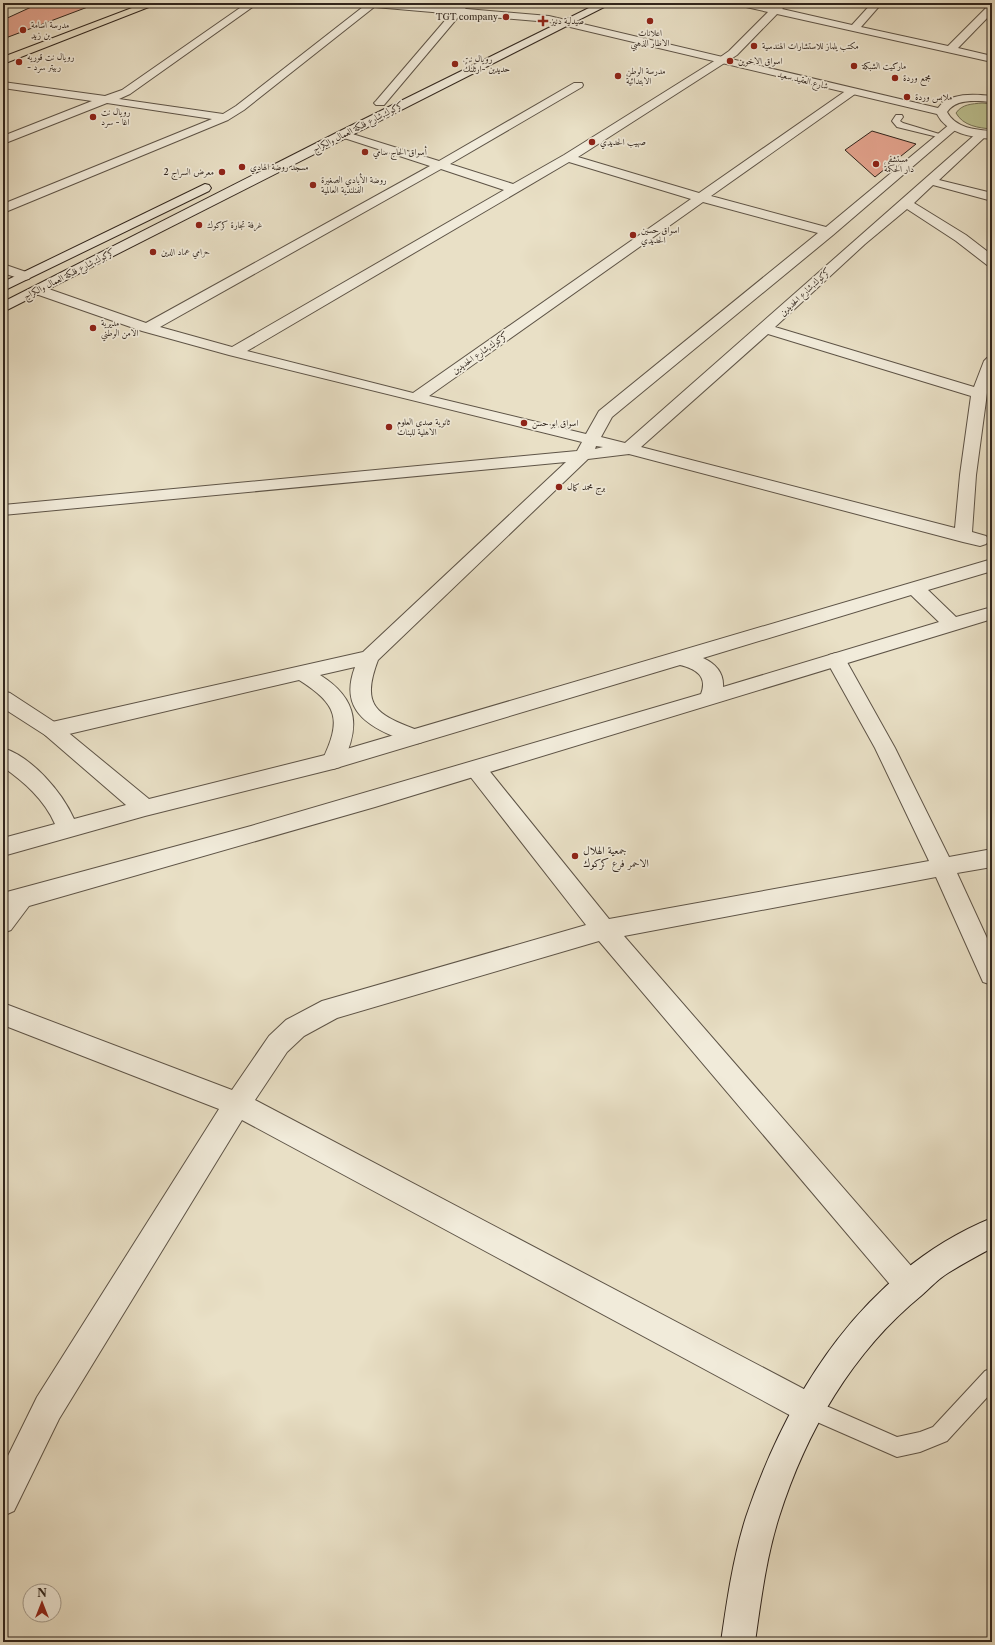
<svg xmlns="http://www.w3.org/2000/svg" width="995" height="1645" viewBox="0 0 995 1645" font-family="'Libre Caslon Text',Amiri,serif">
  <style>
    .green { fill: #bcc191; stroke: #767357 }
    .building { fill: #e6a691; stroke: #30251d }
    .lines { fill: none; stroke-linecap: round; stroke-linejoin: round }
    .service-casing { stroke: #5e5447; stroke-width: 2 }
    .minor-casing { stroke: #5e5447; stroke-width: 2 }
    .tertiary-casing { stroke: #5e5447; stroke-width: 2 }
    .secondary-casing { stroke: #30251d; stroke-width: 2 }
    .trunk-casing { stroke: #30251d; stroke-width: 2 }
    .service { fill: #f1ebda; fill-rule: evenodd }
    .minor { fill: #f1ebda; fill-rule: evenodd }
    .tertiary { fill: #f1ebda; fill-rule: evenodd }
    .secondary { fill: #f1ebda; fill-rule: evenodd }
    .trunk { fill: #e9e0c6; fill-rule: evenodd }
    .poi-dot { fill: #8f2418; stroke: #f1ebda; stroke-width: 1.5 }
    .labels { text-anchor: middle; stroke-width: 3.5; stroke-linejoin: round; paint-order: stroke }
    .far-poi-label { font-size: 9px; fill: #30251d; stroke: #f1ebda; text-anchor: start }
    .far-street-label { font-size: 9px; fill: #30251d; stroke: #f1ebda }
    .poi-label { font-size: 11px; fill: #30251d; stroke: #f1ebda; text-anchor: start }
  </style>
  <rect width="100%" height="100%" fill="#e9e0c6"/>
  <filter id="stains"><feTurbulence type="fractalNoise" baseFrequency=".005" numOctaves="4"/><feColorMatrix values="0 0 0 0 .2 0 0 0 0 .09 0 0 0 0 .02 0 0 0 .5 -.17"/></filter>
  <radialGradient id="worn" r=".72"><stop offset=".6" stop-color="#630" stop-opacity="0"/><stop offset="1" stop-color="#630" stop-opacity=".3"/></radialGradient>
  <!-- green -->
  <path class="green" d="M982 103 992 104V129C979 128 963 126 956 113 962 104 972 104 982 103Z"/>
  <!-- building -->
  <g class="building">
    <path d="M40 3H93V5L3 39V20Z"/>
    <path d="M872 131 916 144 875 177 845 150Z"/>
  </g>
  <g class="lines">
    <!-- service casing -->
    <g class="service-casing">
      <g id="service">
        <path d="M896 115H902L903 117 900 121 903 123 946 136 942 138 897 127 892 121Z"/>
        <path d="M992 1368V1392L947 1441 920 1452 897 1457 801 1415 798 1408 801 1401 808 1398 897 1437 920 1432 933 1427 985 1371Z"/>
      </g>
    </g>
    <!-- minor casing -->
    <g class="minor-casing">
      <g id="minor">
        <path d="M247 3H258L130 94 119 99 223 114 236 106 368 3 378 4 244 110 228 120 3 213V204L212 119 107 103 3 144V136L92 101 3 88V82L105 96 122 90Z"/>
        <path d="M460 3H470L384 105H376L374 103 376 101Z"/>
        <path d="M735 3H753L773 7 777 3H788L782 9 852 25 872 3H882L861 27 948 46 989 5 992 4V13L958 48 992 56V62L777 14 737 55 578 157 699 193 847 90H855L857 92 855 94 711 196 826 227 950 124 954 123 960 126 833 235 612 417 601 437 625 443 978 132H986L988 134 986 136 939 180 992 193V201L933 185 914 203 966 235 992 255V266L987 265 956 241 907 209 865 244 775 327 974 387 984 361 987 358 992 356V380L987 393 976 475 972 532 986 536 989 540 986 544 980 546 963 542 629 454 588 459 378 660C359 710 380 715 422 732L425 737 422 742C412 746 403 741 393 736 360 722 341 704 355 667L320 675C359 699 361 729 340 767L333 769 326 767 322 761C342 719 338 705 299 680L52 738 45 735 42 730 45 725 52 722 363 652 566 462 3 515V505L577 451 582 442 229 355 142 331 33 293 31 290 33 287H43L146 323 430 166 338 136 336 134 338 132H346L439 161 574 83H582L583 85 582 87 450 164 513 184 564 155 719 58 729 51 768 12 737 5ZM569 162 691 199 413 393 247 351ZM441 169 504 190 232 347 160 327ZM703 202 818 233 599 411 586 434 429 396ZM768 334 971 396 960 475 955 528 641 447ZM596 446 603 447 595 449Z"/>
        <path d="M3 264 29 273 31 276 29 279 24 280 3 273Z"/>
        <path d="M836 653 843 655 895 748 949 857 992 849V867L957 873 992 949V985L983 982 936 877 624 936 919 1275 923 1285 919 1295 909 1299 899 1295 599 941 337 1018 304 1036 287 1052 255 1100 819 1397 823 1408 819 1419 808 1423 797 1419 242 1120 59 1419 14 1511 3 1516V1466L37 1397 219 1109 3 1025V1003L232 1090 269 1036 286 1020 322 1001 586 925 469 775 465 769 469 763 476 761 483 763 609 919 929 861 875 748 826 660 829 655Z"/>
      </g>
    </g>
    <!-- tertiary casing -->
    <g class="tertiary-casing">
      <g id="tertiary">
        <path d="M358 3H397L549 16 938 108C949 92 975 94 992 96V102C977 101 956 98 947 112 955 128 976 130 992 131V139C972 137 947 134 937 114L549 22 363 6Z"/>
        <path d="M992 559V571L928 590 956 617 992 607V619L375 807 29 906 11 930 3 933V893L251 826 701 694C708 676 696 669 680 665L333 769 145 816 3 856V838L55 824C44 799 24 782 3 767V748C32 757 62 792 74 819L126 805 45 735 3 708V691L10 693 59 725 149 799 333 753ZM911 595 939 622 723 687C724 673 716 664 703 658Z"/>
      </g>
    </g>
    <!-- secondary casing -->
    <g class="secondary-casing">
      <g id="secondary">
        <path d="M599 3H612L3 312V302L338 132Z"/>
        <path d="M205 184 209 185 211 188 209 191 3 291V282Z"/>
        <path d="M992 1218V1248C977 1256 962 1264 948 1273 938 1279 930 1288 922 1295 852 1352 806 1432 779 1517 766 1558 761 1600 755 1642H721C727 1600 733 1558 746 1517 788 1392 865 1270 992 1218Z"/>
      </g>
    </g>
    <!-- trunk casing -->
    <g class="trunk-casing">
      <path id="trunk" d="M145 3H159L3 64V57Z"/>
    </g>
    <!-- service -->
    <use href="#service" class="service"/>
    <!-- minor -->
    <use href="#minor" class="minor"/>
    <!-- tertiary -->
    <use href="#tertiary" class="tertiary"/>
    <!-- secondary -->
    <use href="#secondary" class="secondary"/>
    <!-- trunk -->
    <use href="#trunk" class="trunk"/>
  </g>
  <!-- markers -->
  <g class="poi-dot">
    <circle cx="506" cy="17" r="4"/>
    <path d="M541 15h4v4h4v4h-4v4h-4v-4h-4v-4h4z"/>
    <circle cx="650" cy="21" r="4"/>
    <circle cx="23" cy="30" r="4"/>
    <circle cx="754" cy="46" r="4"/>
    <circle cx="730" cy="61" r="4"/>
    <circle cx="19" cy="62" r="4"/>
    <circle cx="455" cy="64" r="4"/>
    <circle cx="854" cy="66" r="4"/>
    <circle cx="618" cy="76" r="4"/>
    <circle cx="895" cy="78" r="4"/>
    <circle cx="907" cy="97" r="4"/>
    <circle cx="93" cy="117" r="4"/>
    <circle cx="592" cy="142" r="4"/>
    <circle cx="365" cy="152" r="4"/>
    <circle cx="876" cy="164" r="4"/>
    <circle cx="242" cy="167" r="4"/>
    <circle cx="222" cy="172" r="4"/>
    <circle cx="313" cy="185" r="4"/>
    <circle cx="199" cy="225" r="4"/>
    <circle cx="633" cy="235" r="4"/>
    <circle cx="153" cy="252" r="4"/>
    <circle cx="93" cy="328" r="4"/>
    <circle cx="524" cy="423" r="4"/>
    <circle cx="389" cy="427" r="4"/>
    <circle cx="559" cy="487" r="4"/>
    <circle cx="575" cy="856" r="4"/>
  </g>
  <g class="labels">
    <!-- far-poi labels -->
    <g class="far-poi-label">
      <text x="498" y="20" text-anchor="end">TGT company</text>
      <text x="551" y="24">صيدلية دنيز</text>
      <text x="31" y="28">مدرسة اسامة<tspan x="31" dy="10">بن زيد</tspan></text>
      <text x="650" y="36" text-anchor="middle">اعلانات<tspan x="650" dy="10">الاطار الذهبي</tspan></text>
      <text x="762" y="49">مكتب يلماز للاستشارات الهندسية</text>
      <text x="27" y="60">رويال نت قوريه<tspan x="27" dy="10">- ربيتر سرد</tspan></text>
      <text x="463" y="62">رويال نت<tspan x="463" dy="10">حديدين -ارثلنكً</tspan></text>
      <text x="738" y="64">اسواق الاخوين</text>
      <text x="862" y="69">ماركيت الشبكة</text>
      <text x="626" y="74">مدرسة الوطن<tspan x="626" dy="10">الابتدائية</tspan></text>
      <text x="903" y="81">مجمع وردة</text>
      <text x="915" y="100">ملابس وردة</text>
      <text x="101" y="115">رويال نت<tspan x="101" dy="10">اغا - سرد</tspan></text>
      <text x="600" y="145">صهيب الحديدي</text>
      <text x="373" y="155">أسواق الحاج سامي</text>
      <text x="884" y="162">مستشفى<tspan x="884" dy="10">دار الحكمة</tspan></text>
      <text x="250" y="170">مسجد روضة الهادي</text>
      <text x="214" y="175" text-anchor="end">معرض السراج 2</text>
      <text x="321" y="183">روضة الأيادي الصغيرة<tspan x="321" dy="10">الفنلندية العالمية</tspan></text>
      <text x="207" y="228">غرفة تجارة كركوك</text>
      <text x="641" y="233">اسواق حسين<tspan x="641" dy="10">الحديدي</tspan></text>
      <text x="161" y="255">حرامي عماد الدين</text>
      <text x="101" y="326">مديرية<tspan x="101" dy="10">الامن الوطني</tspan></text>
      <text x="397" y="425">ثانوية صدى العلوم<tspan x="397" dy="10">الاهلية للبنات</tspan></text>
      <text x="532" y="426">اسواق ابو حسن</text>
      <text x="567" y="490">برج محمد كمال</text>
    </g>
    <!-- far-street labels -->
    <g class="far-street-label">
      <text transform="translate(803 80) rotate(14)" y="3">شارع العقيد سعيد</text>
      <text transform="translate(358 127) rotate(-27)" y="3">كركوك,شارع فلكة العمال والكراج</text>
      <text transform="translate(69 274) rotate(-27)" y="3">كركوك,شارع فلكة العمال والكراج</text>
      <text transform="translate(805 292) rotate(-43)" y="3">كركوك,شارع الحديدين</text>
      <text transform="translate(480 353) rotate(-35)" y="3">كركوك,شارع الحديدين</text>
    </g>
    <!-- poi labels -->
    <g class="poi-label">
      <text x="583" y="854">جمعية الهلال<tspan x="583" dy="13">الاحمر فرع كركوك</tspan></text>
    </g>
  </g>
  <!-- margin -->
  <rect width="995" height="1645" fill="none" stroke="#e9e0c6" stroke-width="16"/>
  <rect x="4" y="4" width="987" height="1637" fill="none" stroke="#30251d" stroke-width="2"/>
  <rect x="8" y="8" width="979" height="1629" fill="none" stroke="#30251d"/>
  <!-- north arrow -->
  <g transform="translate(42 1603)"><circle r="19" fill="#f1ebda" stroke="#a49c8e"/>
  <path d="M0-3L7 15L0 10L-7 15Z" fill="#8f2418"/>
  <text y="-6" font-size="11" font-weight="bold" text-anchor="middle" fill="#30251d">N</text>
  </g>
  <rect width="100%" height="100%" filter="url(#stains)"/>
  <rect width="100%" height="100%" fill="url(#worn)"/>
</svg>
